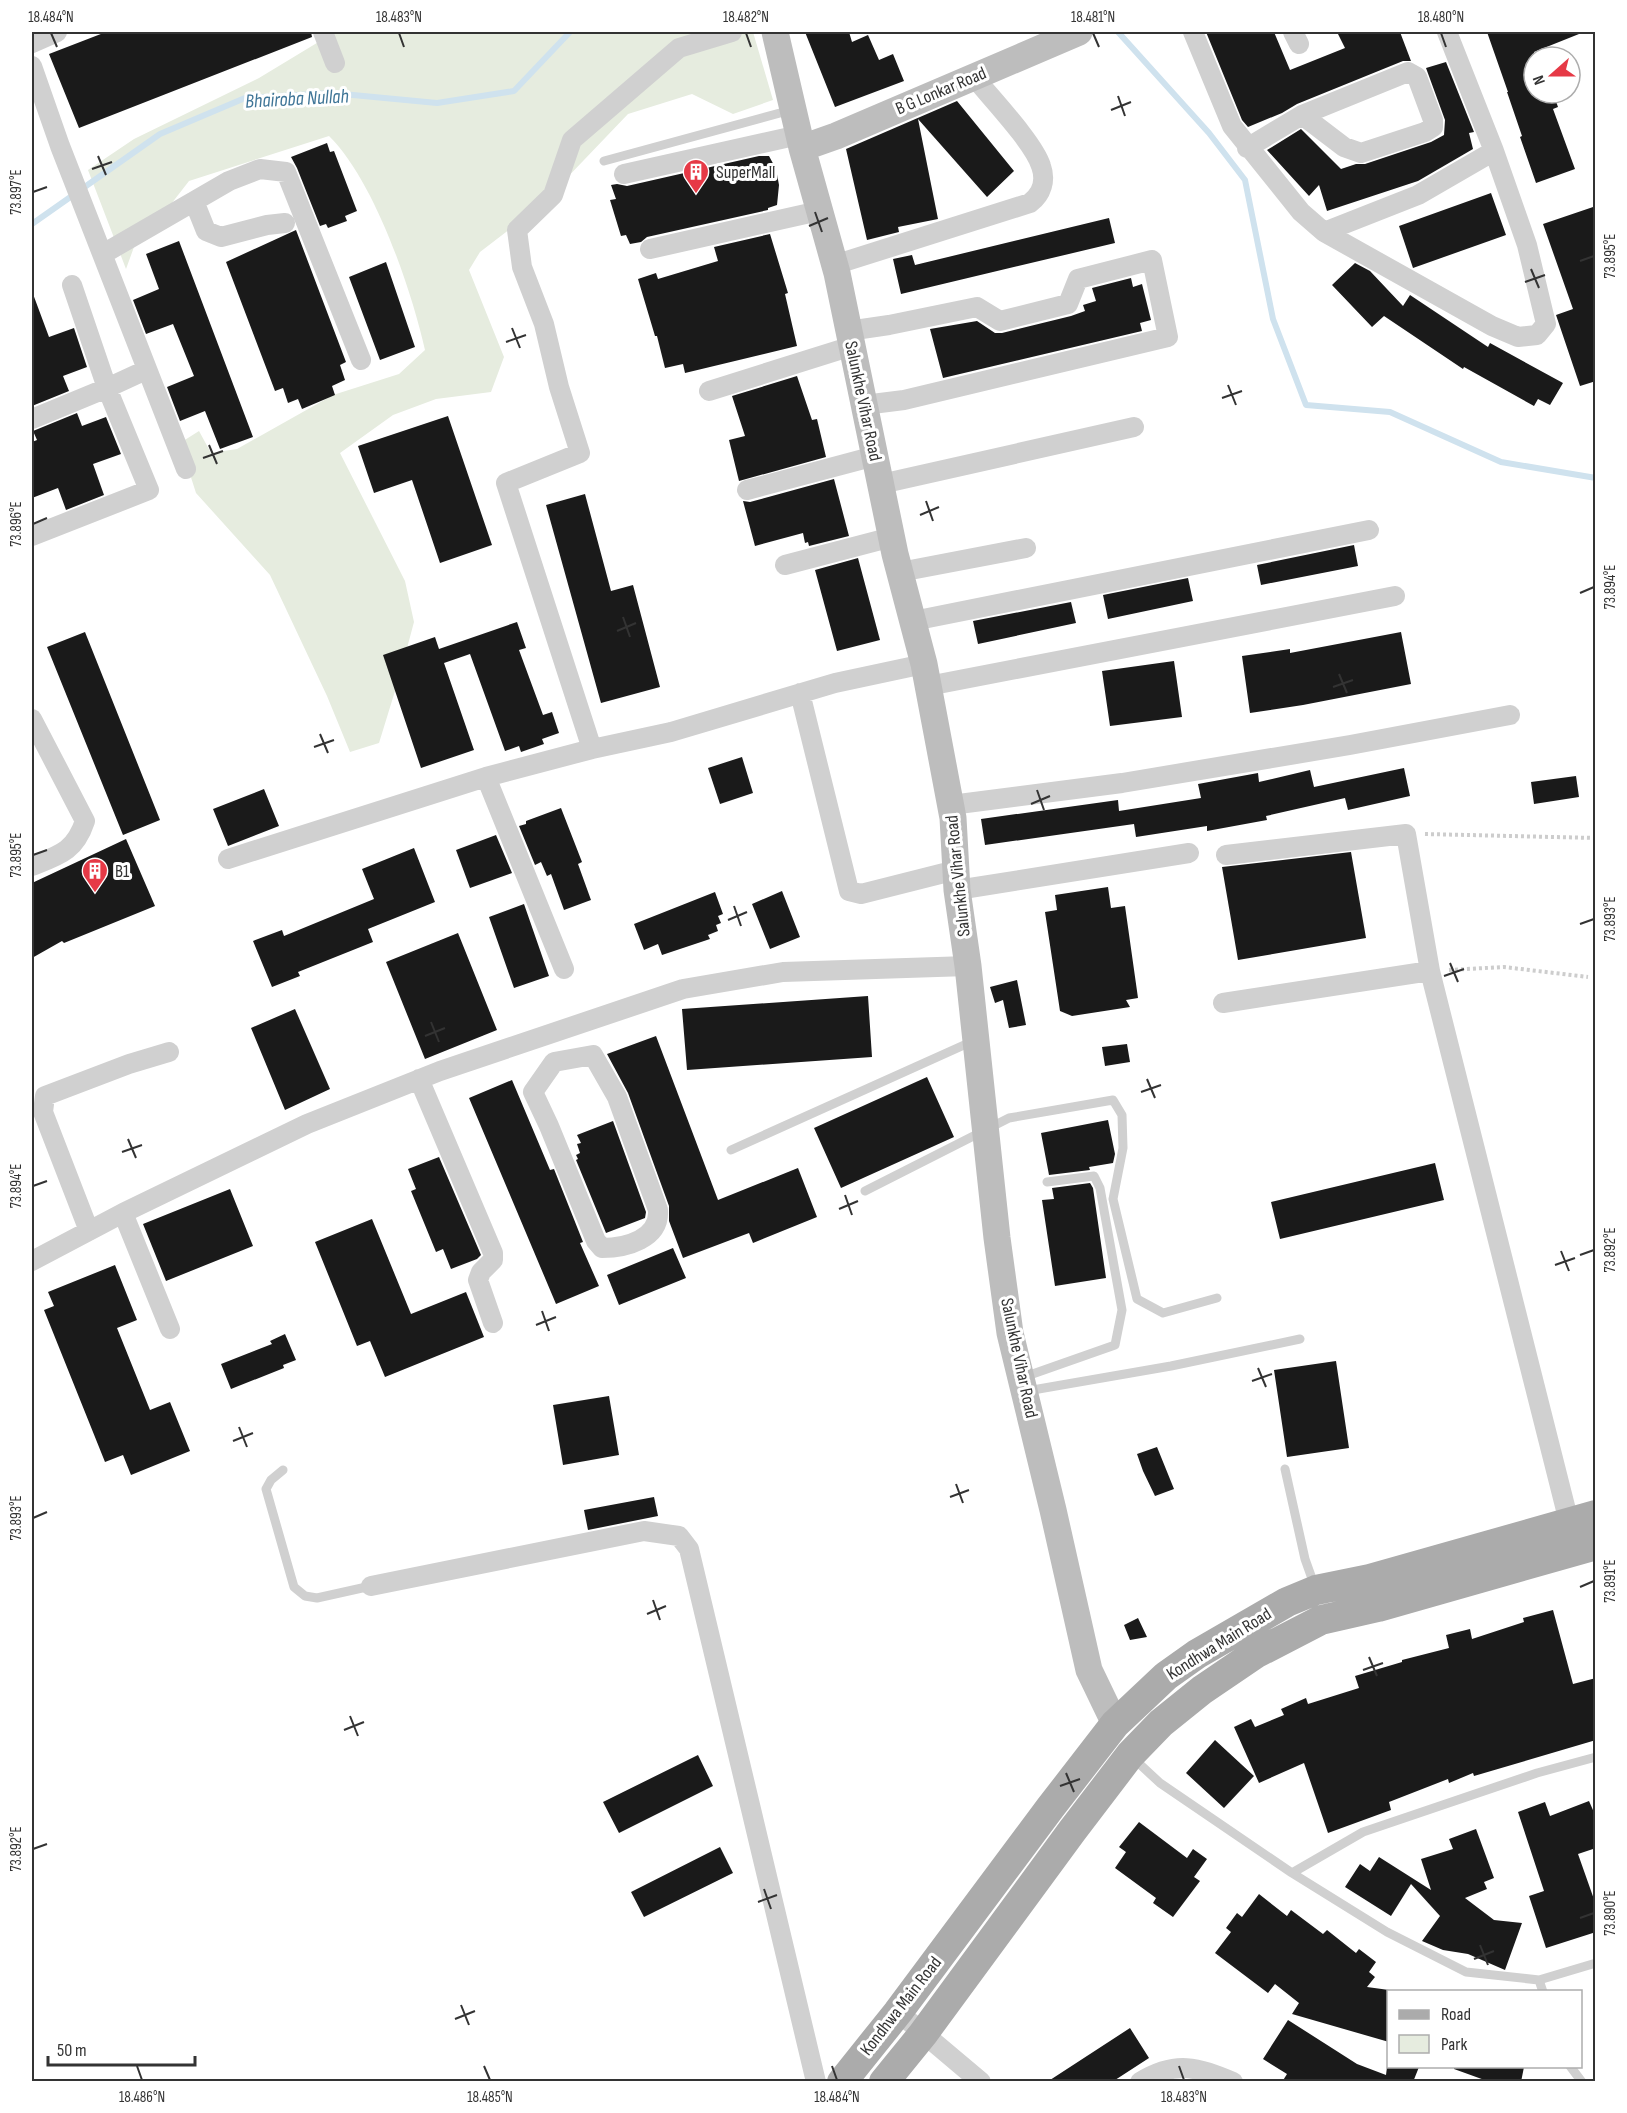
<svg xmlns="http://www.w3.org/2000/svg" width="1627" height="2113" font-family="'Sofia Sans Condensed',sans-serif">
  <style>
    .green { fill: #e6ecdf }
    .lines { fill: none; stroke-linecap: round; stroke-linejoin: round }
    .stream { stroke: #cfe2ee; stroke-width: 6 }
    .building { fill: #1a1a1a }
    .path { stroke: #cdcdcd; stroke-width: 4; stroke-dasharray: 3 3; stroke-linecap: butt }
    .lane { stroke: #d0d0d0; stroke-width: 9 }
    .street { stroke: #d0d0d0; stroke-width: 20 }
    .secondary { stroke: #bdbdbd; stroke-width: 27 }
    .primary { stroke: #ababab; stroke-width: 30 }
    .ticks { fill: none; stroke: #333; stroke-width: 2 }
    .labels { text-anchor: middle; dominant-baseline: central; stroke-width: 6; stroke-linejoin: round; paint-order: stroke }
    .street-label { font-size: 18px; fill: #333; stroke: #fff }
    .poi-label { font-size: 18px; fill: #333; stroke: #fff; text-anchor: start }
    .water-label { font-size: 20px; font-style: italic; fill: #3f7597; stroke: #fff }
    .neatline { fill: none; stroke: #333; stroke-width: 2 }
    .ticks-label { font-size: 15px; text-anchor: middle; fill: #333 }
  </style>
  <rect width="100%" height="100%" fill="#fff"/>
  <path class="green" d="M 335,32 L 753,32 L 773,100 L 733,114 L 692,94 L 628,114 L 539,207 L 480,252 L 469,270 L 504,357 L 491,392 L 436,399 L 393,415 L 340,453 L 405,581 L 414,622 L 399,678 L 379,743 L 350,752 L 327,696 L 270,575 L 196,493 L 180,443 L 199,431 L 211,453 L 237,449 L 333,395 L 399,374 L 425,350 C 411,288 374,180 329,136 L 189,181 L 154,226 L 138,236 L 126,269 L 88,170 L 134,139 L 259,78 Z"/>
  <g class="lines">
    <path class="stream" d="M 1118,32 L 1209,133 L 1245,180 L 1273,319 L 1306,405 L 1390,412 L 1501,462 L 1596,478
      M 32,224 L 160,134 L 245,98 L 332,93 L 437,103 L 514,91 L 570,32"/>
  </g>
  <path class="building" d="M 106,32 L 311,32 L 312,37 L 79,128 L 49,54 Z
    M 805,32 L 849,32 L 852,42 L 868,35 L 879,60 L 893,54 L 904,81 L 835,107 Z
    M 1206,32 L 1274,32 L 1290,70 L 1345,48 L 1337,32 L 1400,32 L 1411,61 L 1403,61 L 1297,104 L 1282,113 L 1248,127 L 1242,120 Z
    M 1487,32 L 1584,32 L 1534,52 L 1534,93 L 1553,93 L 1558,107 L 1553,109 L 1575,169 L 1536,183 L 1520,137 L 1522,136 L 1507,92 L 1508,92 Z
    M 1446,62 L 1474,132 L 1469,133 L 1473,149 L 1418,181 L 1327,211 L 1319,185 L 1309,196 L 1267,150 L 1301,129 L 1341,169 L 1356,164 L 1365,164 L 1431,142 L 1444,135 L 1445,120 L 1426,68 Z
    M 957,101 L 1014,171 L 987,197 L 918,119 L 938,219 L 898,227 L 899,232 L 867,240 L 846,149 Z
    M 327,143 L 330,152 L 334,151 L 357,211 L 345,216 L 347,221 L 328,228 L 326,224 L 320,226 L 297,168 L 291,157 Z
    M 759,156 L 769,156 L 776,169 L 779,185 L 777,205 L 768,208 L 768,210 L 647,237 L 641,242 L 630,244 L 626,235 L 621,236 L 610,200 L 616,199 L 611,185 L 617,184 L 627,186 Z
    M 1491,193 L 1506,235 L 1413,268 L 1399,226 Z
    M 1596,206 L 1596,381 L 1580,386 L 1556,315 L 1573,309 L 1543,224 Z
    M 1109,218 L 1115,243 L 901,294 L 893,259 L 912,255 L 915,265 Z
    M 296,230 L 346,362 L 340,365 L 345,380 L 332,386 L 335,395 L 302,409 L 298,399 L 288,403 L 283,388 L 275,391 L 226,262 Z
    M 770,234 L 788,293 L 785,294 L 797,346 L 685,373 L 683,364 L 665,368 L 657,336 L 655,336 L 638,279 L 656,273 L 658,279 L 718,261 L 714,247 Z
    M 179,241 L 253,437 L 220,449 L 205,411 L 180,421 L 167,387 L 194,376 L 173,324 L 146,334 L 133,300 L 159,289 L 146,254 Z
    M 386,262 L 415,347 L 380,360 L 349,277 Z
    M 1355,263 L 1370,271 L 1403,306 L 1410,295 L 1488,347 L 1490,343 L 1563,383 L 1550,405 L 1538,399 L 1534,406 L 1464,367 L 1463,369 L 1384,316 L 1372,327 L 1332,285 Z
    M 1131,278 L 1133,287 L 1142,284 L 1151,320 L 1140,323 L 1142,331 L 943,378 L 930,329 L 977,321 L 995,333 L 1002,333 L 1071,316 L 1085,311 L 1083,305 L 1096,301 L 1092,288 Z
    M 32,294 L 33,294 L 49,337 L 74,328 L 87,367 L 63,376 L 69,391 L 32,406 Z
    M 797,376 L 812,420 L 817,419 L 826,457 L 739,481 L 729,440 L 745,436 L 732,396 Z
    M 77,413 L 82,426 L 106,417 L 121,454 L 93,464 L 104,495 L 66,510 L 58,488 L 32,498 L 32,442 L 37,440 L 33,431 Z
    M 448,416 L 492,545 L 440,563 L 412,480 L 374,493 L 358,446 Z
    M 834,479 L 849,536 L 809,546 L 808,542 L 805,543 L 803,533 L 755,546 L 743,501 L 750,502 Z
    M 585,494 L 611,591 L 633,585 L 660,687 L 601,703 L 546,505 Z
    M 1354,545 L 1358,566 L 1261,585 L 1257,565 Z
    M 858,558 L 880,640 L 837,651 L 815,570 Z
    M 1188,578 L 1193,601 L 1108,619 L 1103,595 Z
    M 1071,602 L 1076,623 L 978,644 L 973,621 Z
    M 517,622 L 526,648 L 519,650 L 543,715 L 552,712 L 559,733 L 542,739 L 544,744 L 521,752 L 519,746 L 505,751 L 470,654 L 444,663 L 474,750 L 421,768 L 383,655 L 435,637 L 439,649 Z
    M 85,632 L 160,820 L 123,835 L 47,647 Z
    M 1401,632 L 1411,684 L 1303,705 L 1250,713 L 1242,656 L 1290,649 L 1290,653 Z
    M 1174,661 L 1182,717 L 1110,726 L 1102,671 Z
    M 742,757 L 753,793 L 720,804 L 708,768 Z
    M 1404,768 L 1410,796 L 1348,810 L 1345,798 L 1266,816 L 1267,820 L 1207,831 L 1207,826 L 1136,837 L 1134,824 L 985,845 L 981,819 L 1118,800 L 1119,811 L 1201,798 L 1198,784 L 1258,773 L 1259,782 L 1310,770 L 1314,787 Z
    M 1576,776 L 1579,797 L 1534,804 L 1531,782 Z
    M 264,789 L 279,826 L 228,846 L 213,809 Z
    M 561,808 L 582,862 L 578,864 L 591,900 L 564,910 L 551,874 L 547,876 L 541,862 L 535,865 L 519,826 L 526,824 L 526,821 Z
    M 496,835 L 512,873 L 470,888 L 456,850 Z
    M 126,839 L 155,906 L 64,943 L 62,941 L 32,958 L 32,883 Z
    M 414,848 L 435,902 L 368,929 L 373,942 L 298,972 L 300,976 L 272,987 L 253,941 L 282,930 L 284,936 L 374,899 L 362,869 Z
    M 1351,852 L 1366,938 L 1238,960 L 1222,867 Z
    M 1108,887 L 1111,908 L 1125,906 L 1138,998 L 1126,1000 L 1130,1007 L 1072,1016 L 1060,1011 L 1045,912 L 1057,910 L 1055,895 Z
    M 782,891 L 800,937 L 770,949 L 752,904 Z
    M 715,892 L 723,914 L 718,916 L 721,923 L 716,925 L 718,931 L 708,935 L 710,939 L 662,955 L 658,944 L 644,950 L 634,924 Z
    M 524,904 L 549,976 L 514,988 L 489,917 Z
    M 458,933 L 497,1030 L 425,1059 L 386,962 Z
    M 1017,980 L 1026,1025 L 1009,1028 L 1003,1000 L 995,1003 L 990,987 Z
    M 868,996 L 872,1057 L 687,1070 L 682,1009 Z
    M 295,1009 L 330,1089 L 285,1110 L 251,1028 Z
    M 656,1036 L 718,1200 L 798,1168 L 817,1217 L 753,1243 L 749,1233 L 683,1258 L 669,1221 L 669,1206 L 628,1093 L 607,1054 Z
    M 1127,1044 L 1130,1062 L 1105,1066 L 1102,1047 Z
    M 927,1077 L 954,1137 L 841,1188 L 814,1128 Z
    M 512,1080 L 550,1170 L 554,1169 L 583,1242 L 580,1243 L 599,1286 L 556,1304 L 469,1098 Z
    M 1108,1120 L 1115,1154 L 1113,1163 L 1089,1167 L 1090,1170 L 1049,1175 L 1041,1133 Z
    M 613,1121 L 646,1212 L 645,1218 L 606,1233 L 576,1160 L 578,1159 L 576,1155 L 580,1153 L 577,1144 L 581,1143 L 577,1135 Z
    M 439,1157 L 481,1255 L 477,1259 L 451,1269 L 443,1249 L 436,1252 L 411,1191 L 416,1189 L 408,1169 Z
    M 1435,1163 L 1444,1200 L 1280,1239 L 1271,1202 Z
    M 1090,1183 L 1093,1188 L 1106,1278 L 1055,1286 L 1042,1200 L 1054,1199 L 1052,1188 Z
    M 230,1189 L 253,1246 L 166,1281 L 143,1224 Z
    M 372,1219 L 411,1314 L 466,1292 L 484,1337 L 385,1377 L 370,1341 L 357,1346 L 315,1242 Z
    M 673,1248 L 686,1278 L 619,1305 L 607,1275 Z
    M 115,1265 L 137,1320 L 117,1328 L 150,1410 L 170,1402 L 190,1451 L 131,1475 L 123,1455 L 105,1462 L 44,1310 L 54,1306 L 48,1292 Z
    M 285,1334 L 296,1360 L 283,1365 L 284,1368 L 231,1389 L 221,1364 L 272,1344 L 270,1341 Z
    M 1336,1361 L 1349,1448 L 1287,1457 L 1274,1370 Z
    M 609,1396 L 619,1455 L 563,1465 L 553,1405 Z
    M 1157,1447 L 1174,1489 L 1155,1496 L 1143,1471 L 1137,1454 Z
    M 654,1497 L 658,1516 L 588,1530 L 584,1510 Z
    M 1553,1610 L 1573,1684 L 1596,1678 L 1596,1740 L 1474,1776 L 1473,1773 L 1449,1783 L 1448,1779 L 1389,1802 L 1391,1810 L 1328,1833 L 1304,1763 L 1259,1783 L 1234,1727 L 1251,1719 L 1255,1727 L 1284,1715 L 1281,1709 L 1306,1698 L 1308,1704 L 1359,1688 L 1355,1676 L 1402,1662 L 1402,1660 L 1449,1648 L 1446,1635 L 1470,1629 L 1472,1639 L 1524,1622 L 1523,1618 Z
    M 1138,1618 L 1147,1637 L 1130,1640 L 1124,1625 Z
    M 1215,1740 L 1254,1776 L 1224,1808 L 1186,1773 Z
    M 698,1755 L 713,1786 L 619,1833 L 603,1802 Z
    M 1589,1801 L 1596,1817 L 1596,1848 L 1578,1854 L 1596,1905 L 1596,1932 L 1546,1948 L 1529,1896 L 1544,1891 L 1518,1812 L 1545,1802 L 1550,1816 Z
    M 1139,1822 L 1187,1858 L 1193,1849 L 1207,1859 L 1194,1877 L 1200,1881 L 1173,1917 L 1153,1903 L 1156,1898 L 1115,1868 L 1126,1852 L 1119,1847 Z
    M 1476,1829 L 1494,1878 L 1484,1882 L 1487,1889 L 1465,1898 L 1494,1920 L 1522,1923 L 1505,1970 L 1468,1954 L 1443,1950 L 1422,1941 L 1440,1916 L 1411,1884 L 1391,1916 L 1345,1887 L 1360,1864 L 1370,1871 L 1379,1857 L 1431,1890 L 1421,1859 L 1453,1849 L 1449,1839 Z
    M 720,1847 L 733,1873 L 644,1917 L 631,1892 Z
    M 1259,1894 L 1287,1916 L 1291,1910 L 1323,1934 L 1327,1930 L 1356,1953 L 1359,1949 L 1376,1962 L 1369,1972 L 1375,1977 L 1367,1987 L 1389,1990 L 1389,2042 L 1292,2014 L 1299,2003 L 1275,1984 L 1268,1993 L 1215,1953 L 1231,1932 L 1226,1928 L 1237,1913 L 1242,1917 Z
    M 1288,2020 L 1357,2064 L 1386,2075 L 1387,2067 L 1419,2067 L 1413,2082 L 1282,2082 L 1287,2074 L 1263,2059 Z
    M 1130,2028 L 1149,2058 L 1112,2082 L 1047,2082 Z
    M 1454,2067 L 1524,2067 L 1521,2082 L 1490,2082 L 1454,2069 Z"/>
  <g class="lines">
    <path class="path" d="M 1425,834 L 1596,838
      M 1449,970 L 1504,967 L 1588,977"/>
    <path class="lane" d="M 604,161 L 791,110
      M 731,1150 L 973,1041
      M 865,1191 L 1009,1118 L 1113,1100 L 1122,1115 L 1123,1148 L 1113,1199 L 1137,1299 L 1163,1313 L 1217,1298
      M 1024,1377 L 1115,1345 L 1122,1310 L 1100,1188 L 1094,1176 L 1047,1182
      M 1027,1391 L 1171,1366 L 1300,1339
      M 1285,1469 L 1305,1559 L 1315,1587
      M 283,1470 L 271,1480 L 266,1489 L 294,1587 L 305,1596 L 317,1598 L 371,1586
      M 1132,1757 L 1160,1783 L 1292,1873 L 1387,1932 L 1466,1972 L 1539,1980 L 1543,1992
      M 1292,1873 L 1363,1832 L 1537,1773 L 1596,1757
      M 1539,1980 L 1596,1963
      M 1570,2066 L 1582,2082"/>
    <path class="street" d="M 323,32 L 335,63
      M 732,32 L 679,48 L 572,140 L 553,195 L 517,230 L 522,267 L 544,324 L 559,387 L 580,453 L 506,483 L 592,749 L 671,732 L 835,683 L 924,664
      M 1193,32 L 1232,126 L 1301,212 L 1324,232 L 1418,195 L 1494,151
      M 1293,32 L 1299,44
      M 32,43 L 57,32
      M 32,66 L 60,146 L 186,469
      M 1247,148 L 1302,115 L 1408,72 L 1417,77 L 1433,120 L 1433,127 L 1425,132 L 1361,153 L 1344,147 L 1302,115
      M 624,174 L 799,135
      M 194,201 L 206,231 L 221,237 L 267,225 L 285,223
      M 1324,232 L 1492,326 L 1518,337 L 1537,335 L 1546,324 L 1527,245 L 1494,151 L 1447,32
      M 650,249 L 819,211
      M 103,254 L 229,181 L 260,169 L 286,172 L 361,360
      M 834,265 L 1030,203 C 1042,194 1046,180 1041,166 C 1034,143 991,98 974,77
      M 848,331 L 889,325 L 977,307 L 1000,321 L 1068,304 L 1078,279 L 1152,260 L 1168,337 L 904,400 L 864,405
      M 709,391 L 852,346
      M 32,419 L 107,388 L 72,285
      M 881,484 L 1134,427
      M 747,490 L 875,456
      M 32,536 L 149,490 L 107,388 L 146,370
      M 785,565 L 892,537
      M 900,572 L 1026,548
      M 913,621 L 1369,530
      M 928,686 L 1395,596
      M 800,693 L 849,891 L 861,894 L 956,870
      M 32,719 L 85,821 C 75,851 60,855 32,866
      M 951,805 L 1122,783 L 1350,745 L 1510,715
      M 1226,855 L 1406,834 L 1430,971 L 1569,1522
      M 228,859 L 486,777
      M 957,890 L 1189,853
      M 564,969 L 486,777 L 592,749
      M 1223,1003 L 1430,971
      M 593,1055 L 617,1097 L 658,1210 C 660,1239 626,1248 602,1248 L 596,1241 L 549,1126 L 533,1092 L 554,1062 Z
      M 419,1079 L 493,1253 L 493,1260 L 481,1272 L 478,1280 L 493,1323
      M 123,1213 L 170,1329
      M 89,1231 L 43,1112 L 45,1096 L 129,1064 L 169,1052
      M 32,1261 L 123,1213 L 307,1124 L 440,1071 L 683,989 L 783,972 L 968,966
      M 371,1586 L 644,1531 L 679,1536 L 689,1549 L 816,2082
      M 898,2012 L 981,2082
      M 1140,2082 C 1176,2060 1197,2067 1233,2082"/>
    <path class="secondary" d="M 775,32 L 802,148 L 837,273 L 895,554 L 924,664 L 953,818 L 957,890 L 968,966 L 997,1238 L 1010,1333 L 1053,1510 L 1089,1670 L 1115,1724
      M 802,148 L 836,136 L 1079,32"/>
    <path class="primary" d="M 842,2082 L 898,2012 L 1050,1808 L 1115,1724 L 1166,1676 L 1197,1654 L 1287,1602 L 1316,1590 L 1370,1579 L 1596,1515
      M 884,2082 L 923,2034 L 1072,1831 L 1130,1755 L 1161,1723 L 1202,1690 L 1255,1654 L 1321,1620 L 1378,1607 L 1596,1545"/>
  </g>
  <path class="ticks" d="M 51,33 L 57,47M 399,33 L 404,47M 746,33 L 751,47M 1093,33 L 1099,47M 1441,33 L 1446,47M 1118,96 L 1125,116M 1111,110 L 1131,102M 98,156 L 106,175M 92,169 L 112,162M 33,192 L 47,187M 815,212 L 822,232M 809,226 L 828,218M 1580,261 L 1594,256M 1531,269 L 1539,288M 1525,282 L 1545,275M 512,328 L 520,348M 506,342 L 526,335M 1228,385 L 1236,405M 1222,398 L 1242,391M 209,445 L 217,464M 203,458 L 223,451M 926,501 L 933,521M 920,515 L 939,507M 33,524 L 47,518M 1580,593 L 1594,587M 623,617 L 630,637M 617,631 L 636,623M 1339,674 L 1347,693M 1333,687 L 1353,680M 320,734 L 328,753M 314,747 L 334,740M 1037,790 L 1044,810M 1031,804 L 1050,796M 33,855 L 47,850M 734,906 L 741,926M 728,920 L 747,912M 1580,924 L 1594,919M 1450,963 L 1458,982M 1444,976 L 1464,969M 431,1022 L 439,1042M 425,1036 L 445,1028M 1147,1079 L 1155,1098M 1141,1092 L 1161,1085M 128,1139 L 136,1158M 122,1152 L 142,1145M 33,1186 L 47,1181M 845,1195 L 852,1215M 839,1209 L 858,1201M 1561,1251 L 1569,1271M 1580,1255 L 1594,1250M 1555,1265 L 1575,1258M 542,1311 L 549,1331M 536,1325 L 556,1317M 1258,1368 L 1266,1387M 1252,1381 L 1272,1374M 239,1427 L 247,1447M 233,1441 L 253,1433M 956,1484 L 963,1503M 950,1497 L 969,1490M 33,1518 L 47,1512M 1580,1587 L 1594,1581M 653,1600 L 660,1620M 647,1614 L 666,1606M 1369,1657 L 1377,1676M 1363,1670 L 1383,1663M 350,1716 L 358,1736M 344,1730 L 364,1722M 1066,1773 L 1074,1792M 1060,1786 L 1080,1779M 33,1849 L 47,1844M 764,1889 L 771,1909M 758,1902 L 777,1895M 1580,1918 L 1594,1913M 1480,1945 L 1488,1965M 1474,1959 L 1494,1951M 461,2005 L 469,2025M 455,2019 L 475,2011M 137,2066 L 142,2080M 484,2066 L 490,2080M 832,2066 L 837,2080M 1179,2066 L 1184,2080"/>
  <defs>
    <symbol id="building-pin" viewBox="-11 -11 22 30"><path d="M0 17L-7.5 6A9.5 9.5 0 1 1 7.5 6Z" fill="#e63946" stroke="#fff"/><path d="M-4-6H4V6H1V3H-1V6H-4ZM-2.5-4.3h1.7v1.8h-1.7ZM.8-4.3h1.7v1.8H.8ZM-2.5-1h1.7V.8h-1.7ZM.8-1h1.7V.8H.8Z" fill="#fff"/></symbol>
  </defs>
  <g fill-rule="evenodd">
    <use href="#building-pin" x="681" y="157" width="30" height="40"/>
    <use href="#building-pin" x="80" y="856" width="30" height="40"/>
  </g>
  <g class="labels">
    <g class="street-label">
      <text transform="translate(941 91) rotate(-23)">B G Lonkar Road</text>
      <text transform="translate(863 401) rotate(78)">Salunkhe Vihar Road</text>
      <text transform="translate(958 876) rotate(-96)">Salunkhe Vihar Road</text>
      <text transform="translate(1019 1358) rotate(78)">Salunkhe Vihar Road</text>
      <text transform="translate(1219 1644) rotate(-32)">Kondhwa Main Road</text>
      <text transform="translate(901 2006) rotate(-52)">Kondhwa Main Road</text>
    </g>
    <g class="poi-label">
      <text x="716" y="172">SuperMall</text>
      <text x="115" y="871">B1</text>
    </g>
    <g class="water-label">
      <text transform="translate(297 99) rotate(-3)">Bhairoba Nullah</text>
    </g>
  </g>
  <rect width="1627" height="2113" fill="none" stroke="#ffffff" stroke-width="66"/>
  <rect x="1387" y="1990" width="195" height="78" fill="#ffffff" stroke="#adadad" stroke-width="1.5"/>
  <rect x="1399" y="2010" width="30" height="9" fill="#ababab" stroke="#adadad" stroke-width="1.5"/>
  <text x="1441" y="2020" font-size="18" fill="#333333">Road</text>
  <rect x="1399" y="2035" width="30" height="18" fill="#e6ecdf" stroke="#adadad" stroke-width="1.5"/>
  <text x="1441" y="2050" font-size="18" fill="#333333">Park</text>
  <g transform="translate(1552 75) rotate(249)"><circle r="28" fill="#ffffff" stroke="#adadad" stroke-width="1.5"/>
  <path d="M0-4.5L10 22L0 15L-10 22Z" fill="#e63946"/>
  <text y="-9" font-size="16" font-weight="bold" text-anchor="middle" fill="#333333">N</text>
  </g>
  <path d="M48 2056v9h147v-9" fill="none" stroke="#333333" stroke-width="3"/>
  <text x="57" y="2056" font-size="18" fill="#333333" stroke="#ffffff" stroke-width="4.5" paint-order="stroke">50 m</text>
  <rect x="33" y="33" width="1561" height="2047" class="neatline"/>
  <g class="ticks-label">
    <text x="51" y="22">18.484°N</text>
    <text x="399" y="22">18.483°N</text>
    <text x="746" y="22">18.482°N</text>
    <text x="1093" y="22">18.481°N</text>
    <text x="1441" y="22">18.480°N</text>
    <text transform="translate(16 192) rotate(-90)" y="5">73.897°E</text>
    <text transform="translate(1610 256) rotate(-90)" y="5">73.895°E</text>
    <text transform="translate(16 524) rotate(-90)" y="5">73.896°E</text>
    <text transform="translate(1610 587) rotate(-90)" y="5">73.894°E</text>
    <text transform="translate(16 855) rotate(-90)" y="5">73.895°E</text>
    <text transform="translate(1610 919) rotate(-90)" y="5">73.893°E</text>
    <text transform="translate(16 1186) rotate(-90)" y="5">73.894°E</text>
    <text transform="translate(1610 1250) rotate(-90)" y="5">73.892°E</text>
    <text transform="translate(16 1518) rotate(-90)" y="5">73.893°E</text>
    <text transform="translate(1610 1581) rotate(-90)" y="5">73.891°E</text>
    <text transform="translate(16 1849) rotate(-90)" y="5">73.892°E</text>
    <text transform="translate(1610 1913) rotate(-90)" y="5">73.890°E</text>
    <text x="142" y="2102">18.486°N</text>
    <text x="490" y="2102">18.485°N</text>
    <text x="837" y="2102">18.484°N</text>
    <text x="1184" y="2102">18.483°N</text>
  </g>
</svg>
